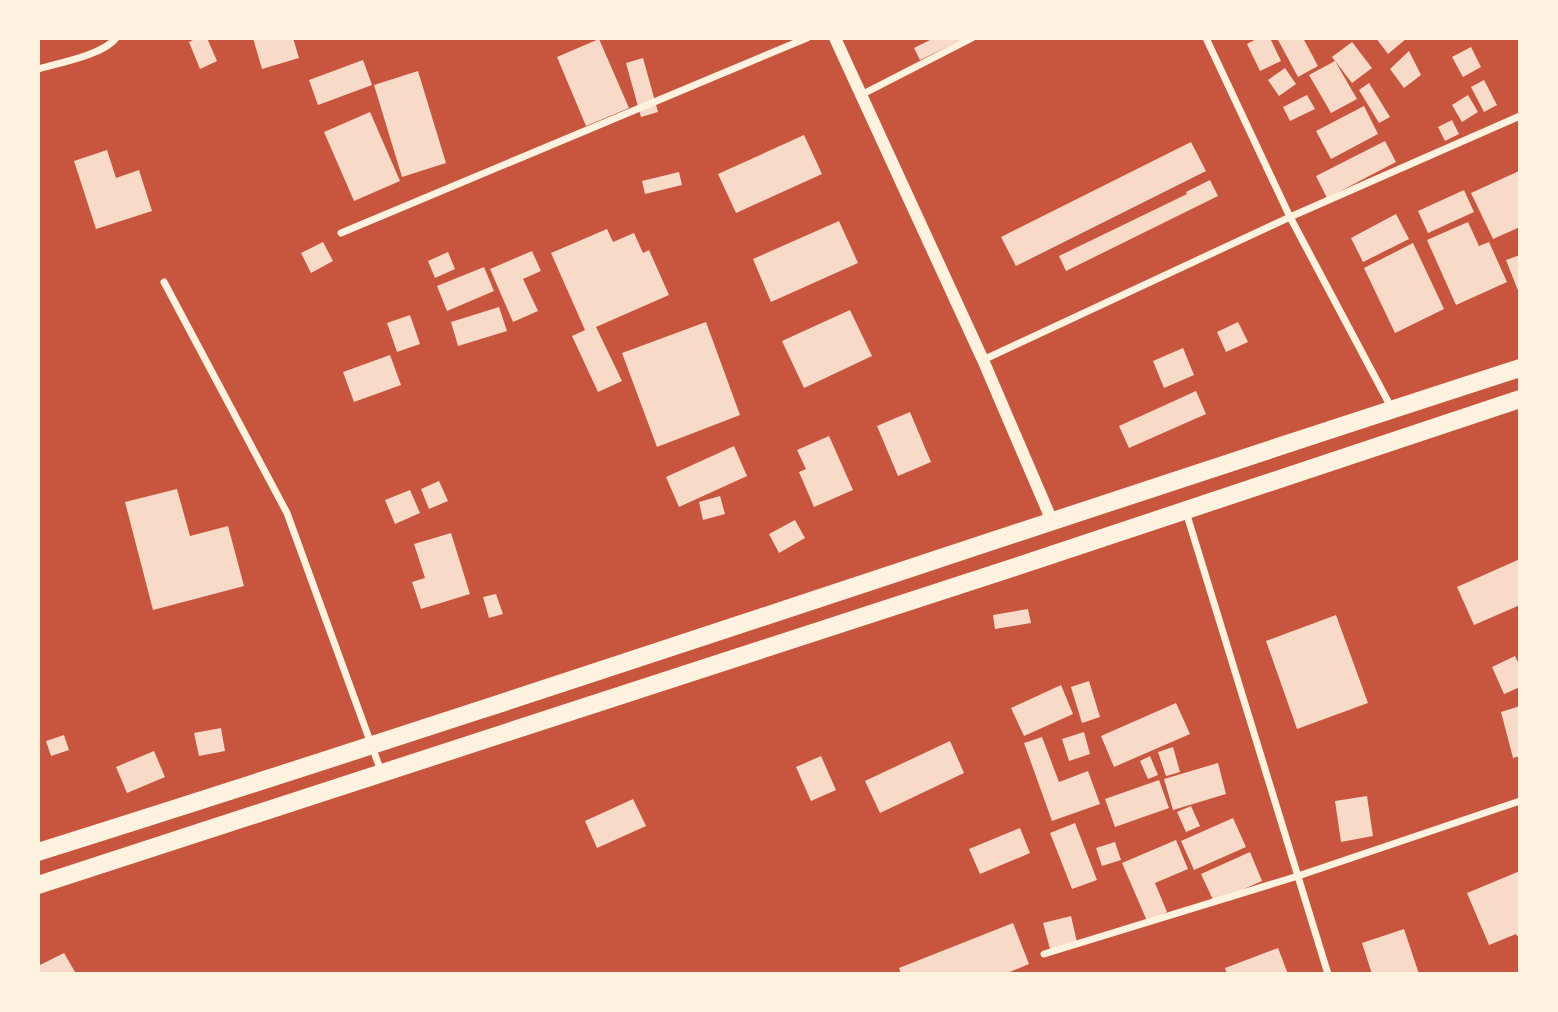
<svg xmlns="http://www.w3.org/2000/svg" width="1558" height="1012" font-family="'Work Sans',sans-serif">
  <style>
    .building { fill: #f7dbc8 }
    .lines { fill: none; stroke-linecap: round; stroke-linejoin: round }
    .minor { stroke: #fff3e0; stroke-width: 7 }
    .tertiary { stroke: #fff3e0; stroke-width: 12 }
    .primary { stroke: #fff3e0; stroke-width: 18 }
  </style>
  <rect width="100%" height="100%" fill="#c8553d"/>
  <path class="building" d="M 197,38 L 207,38 L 217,61 L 200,69 L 189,42 Z
    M 253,38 L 293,38 L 299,58 L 262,69 Z
    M 934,38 L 966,38 L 920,60 L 914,48 Z
    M 1258,38 L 1270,38 L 1281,61 L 1260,71 L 1247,44 Z
    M 1277,38 L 1303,38 L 1318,66 L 1298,77 Z
    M 1376,38 L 1407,38 L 1388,54 Z
    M 599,39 L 629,108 L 586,126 L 557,57 Z
    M 1352,42 L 1372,68 L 1352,83 L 1332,57 Z
    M 1471,47 L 1481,67 L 1463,77 L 1452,57 Z
    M 1409,51 L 1421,75 L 1404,88 L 1390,69 Z
    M 643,58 L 658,112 L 641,117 L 626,63 Z
    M 363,60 L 372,85 L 318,105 L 309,80 Z
    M 1335,61 L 1357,99 L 1331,113 L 1309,75 Z
    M 1285,68 L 1296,84 L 1279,96 L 1268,80 Z
    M 418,71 L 446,163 L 402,177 L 374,85 Z
    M 1484,80 L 1497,105 L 1484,112 L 1471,87 Z
    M 1369,83 L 1390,117 L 1379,123 L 1359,90 Z
    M 1307,95 L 1315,109 L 1290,121 L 1283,107 Z
    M 1468,95 L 1478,112 L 1462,122 L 1452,105 Z
    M 1364,106 L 1378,134 L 1331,159 L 1316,131 Z
    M 370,112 L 400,181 L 354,201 L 324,132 Z
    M 1452,120 L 1459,134 L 1445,141 L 1438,127 Z
    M 804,135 L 822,174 L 736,213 L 718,174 Z
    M 1385,141 L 1396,162 L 1327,198 L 1316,176 Z
    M 1191,142 L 1206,171 L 1016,266 L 1001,237 Z
    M 107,150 L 116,178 L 139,170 L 152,211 L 96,229 L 74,161 Z
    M 1519,171 L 1520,227 L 1493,239 L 1471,193 Z
    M 679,172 L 682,185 L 645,194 L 642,181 Z
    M 1210,180 L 1218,196 L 1066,271 L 1059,256 L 1187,194 L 1186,192 Z
    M 1464,190 L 1474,212 L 1428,233 L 1418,211 Z
    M 1396,214 L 1409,239 L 1363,262 L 1351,238 Z
    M 839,221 L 858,263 L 771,302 L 753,259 Z
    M 1468,222 L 1479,246 L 1489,242 L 1507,282 L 1456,305 L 1427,240 Z
    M 607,229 L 613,242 L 634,233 L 643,253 L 649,250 L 669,295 L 596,327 L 622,381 L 598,392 L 572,336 L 585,330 L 551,253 Z
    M 323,242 L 333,261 L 311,273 L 301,253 Z
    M 1413,243 L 1444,309 L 1395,333 L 1364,268 Z
    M 532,251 L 541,271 L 523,279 L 538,311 L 513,322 L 490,269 Z
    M 448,252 L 455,269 L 435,278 L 428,261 Z
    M 1520,255 L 1520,293 L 1519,293 L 1506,260 Z
    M 484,267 L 494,291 L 447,311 L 437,286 Z
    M 499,307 L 507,331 L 458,346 L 451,322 Z
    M 850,310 L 872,356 L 804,388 L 782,341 Z
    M 410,315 L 420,344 L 397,352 L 387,323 Z
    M 706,322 L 740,415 L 657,447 L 622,353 Z
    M 1238,322 L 1248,342 L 1226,352 L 1217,332 Z
    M 1183,348 L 1194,375 L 1164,388 L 1153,361 Z
    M 390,355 L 401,385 L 354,402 L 343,372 Z
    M 1196,391 L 1206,414 L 1129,448 L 1119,426 Z
    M 910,412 L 931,462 L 898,476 L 877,426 Z
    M 829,436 L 853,490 L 814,507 L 799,472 L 806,469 L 797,450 Z
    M 734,446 L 747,476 L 679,507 L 666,477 Z
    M 439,481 L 448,501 L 429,509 L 421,489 Z
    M 177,489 L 190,536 L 228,526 L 244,586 L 153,610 L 125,502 Z
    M 410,490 L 420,513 L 395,524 L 385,500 Z
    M 720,496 L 725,514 L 703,520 L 699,502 Z
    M 795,520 L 805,538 L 779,553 L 769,534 Z
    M 451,533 L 470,594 L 421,609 L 412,582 L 425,578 L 414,544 Z
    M 1520,559 L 1520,605 L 1474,625 L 1457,587 Z
    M 496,594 L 503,614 L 489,618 L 483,597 Z
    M 1028,609 L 1031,623 L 995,629 L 993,615 Z
    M 1336,615 L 1368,703 L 1297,729 L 1266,641 Z
    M 1515,656 L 1520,666 L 1520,687 L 1504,694 L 1492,667 Z
    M 1089,681 L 1100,717 L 1082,723 L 1071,687 Z
    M 1061,685 L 1073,714 L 1024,736 L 1011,708 Z
    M 1176,703 L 1190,734 L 1114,767 L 1101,736 Z
    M 1520,706 L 1520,756 L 1513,758 L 1501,712 Z
    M 221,728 L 225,751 L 199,756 L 194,733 Z
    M 1084,732 L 1090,754 L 1069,761 L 1062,739 Z
    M 64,735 L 69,750 L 51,756 L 46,741 Z
    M 1042,737 L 1059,782 L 1088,771 L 1100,804 L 1052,821 L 1024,743 Z
    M 950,741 L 964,773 L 880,813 L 865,781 Z
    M 1173,747 L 1180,772 L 1166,776 L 1158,752 Z
    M 154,751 L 165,777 L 127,793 L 116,767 Z
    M 821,756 L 836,790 L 811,801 L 796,767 Z
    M 1150,756 L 1158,775 L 1148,779 L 1140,761 Z
    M 1218,763 L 1226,794 L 1173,810 L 1164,779 Z
    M 1159,780 L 1169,808 L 1115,827 L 1105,799 Z
    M 1367,796 L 1373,836 L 1341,842 L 1335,801 Z
    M 633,799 L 646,826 L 597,848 L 585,821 Z
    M 1191,806 L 1200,826 L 1186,832 L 1177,812 Z
    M 1233,818 L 1246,847 L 1194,870 L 1181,841 Z
    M 1075,823 L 1097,880 L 1072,889 L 1050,833 Z
    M 1020,828 L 1030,853 L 980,874 L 969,849 Z
    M 1176,840 L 1188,869 L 1155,883 L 1167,912 L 1147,921 L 1122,863 Z
    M 1115,842 L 1121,860 L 1102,866 L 1096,848 Z
    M 1250,852 L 1262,881 L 1214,902 L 1201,874 Z
    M 1520,871 L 1520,935 L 1517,936 L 1516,934 L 1489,945 L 1467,893 Z
    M 1071,916 L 1077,942 L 1050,949 L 1043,923 Z
    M 1013,923 L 1029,964 L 1005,974 L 901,974 L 899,968 Z
    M 1404,929 L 1419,974 L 1372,974 L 1362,943 Z
    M 1278,948 L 1288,974 L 1227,974 L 1225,968 Z
    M 64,953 L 75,972 L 41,974 L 38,966 Z"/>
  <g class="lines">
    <path class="minor" d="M 1206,38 L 1290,217 L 1392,409
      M 38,69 C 59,63 103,55 116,38
      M 861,95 L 972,38
      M 341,233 L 807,38
      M 164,282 L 287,513 L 382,774
      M 983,360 L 1290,217 L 1520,116
      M 1186,512 L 1328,974
      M 1044,954 L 1298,876 L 1520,801"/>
    <path class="tertiary" d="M 835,38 L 983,360 L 1052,521"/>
    <path class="primary" d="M 38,852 C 534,696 1025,528 1520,368
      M 38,885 C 533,727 1027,564 1520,399"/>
  </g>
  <rect width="1558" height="1012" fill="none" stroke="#fff3e0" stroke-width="80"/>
</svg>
